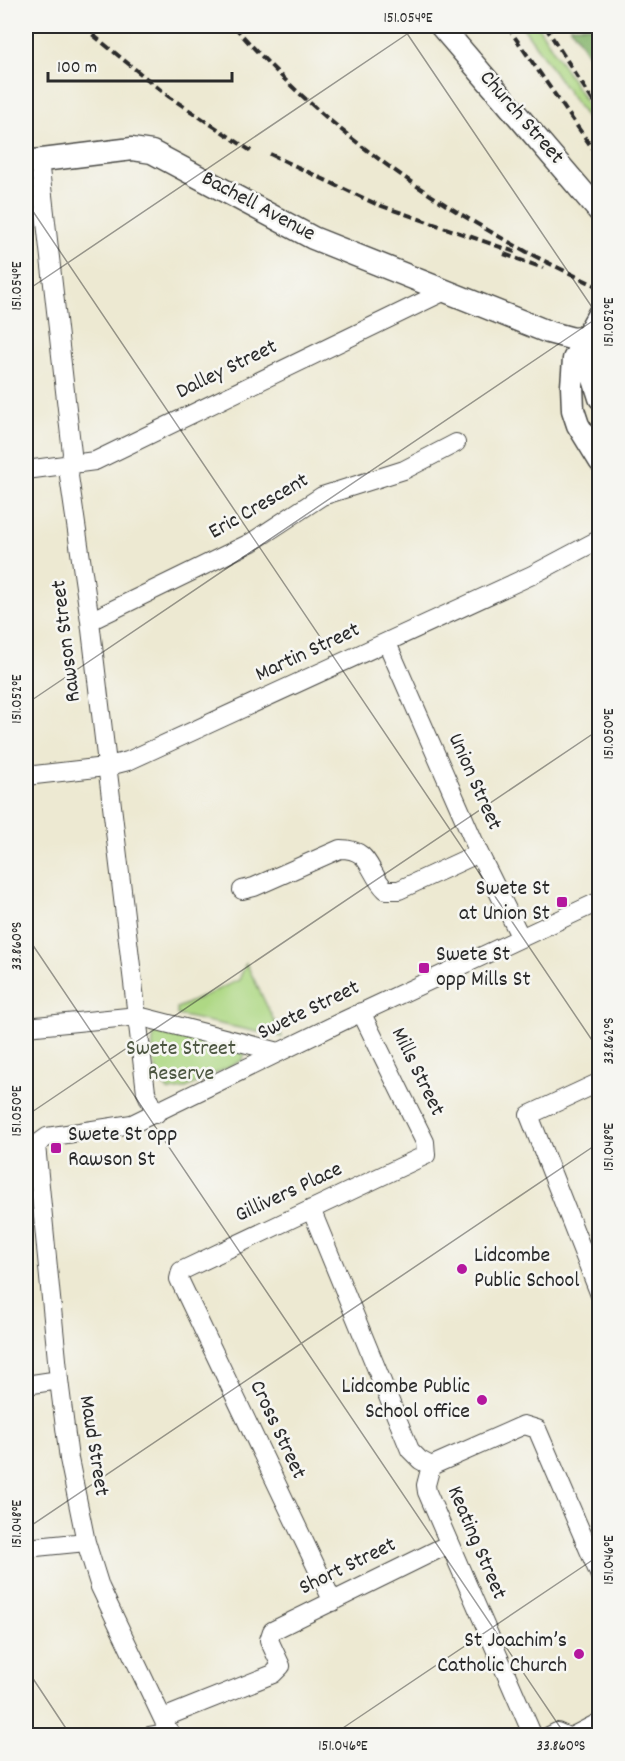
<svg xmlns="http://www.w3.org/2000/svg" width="625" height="1761" font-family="Dekko,sans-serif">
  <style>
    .green { fill: #aed884; stroke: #6c8258; stroke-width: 1.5 }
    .forest { fill: #8ab872; stroke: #5a724e; stroke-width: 1.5 }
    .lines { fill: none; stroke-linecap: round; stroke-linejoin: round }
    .minor-casing { stroke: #484844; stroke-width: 20 }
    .major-casing { stroke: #484844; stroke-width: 25 }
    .minor { stroke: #fff; stroke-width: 18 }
    .major { stroke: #fff; stroke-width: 22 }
    .rail { stroke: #2b2b2b; stroke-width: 4; stroke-dasharray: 9 4.5; stroke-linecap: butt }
    .ticks { fill: none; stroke: #2b2b2b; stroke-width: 1.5; stroke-opacity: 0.45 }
    .poi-dot { fill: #b5179e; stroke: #f6f6f2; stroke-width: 2 }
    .labels { text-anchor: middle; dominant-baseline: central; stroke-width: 5; stroke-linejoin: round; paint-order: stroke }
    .street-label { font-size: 22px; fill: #2b2b2b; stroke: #f6f6f2 }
    .poi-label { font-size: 22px; fill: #2b2b2b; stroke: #f6f6f2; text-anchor: end }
    .park-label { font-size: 22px; fill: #4c5641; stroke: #f6f6f2 }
    .neatline { fill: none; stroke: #2b2b2b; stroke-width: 2 }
    .ticks-label { font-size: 15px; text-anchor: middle; fill: #2b2b2b }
  </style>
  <rect width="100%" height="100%" fill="#f6f6f2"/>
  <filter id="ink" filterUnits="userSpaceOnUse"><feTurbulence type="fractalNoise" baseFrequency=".0167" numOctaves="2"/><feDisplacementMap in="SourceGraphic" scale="12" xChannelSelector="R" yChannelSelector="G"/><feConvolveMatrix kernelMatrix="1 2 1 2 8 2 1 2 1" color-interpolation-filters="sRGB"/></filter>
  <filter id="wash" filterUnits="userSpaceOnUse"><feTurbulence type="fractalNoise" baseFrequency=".008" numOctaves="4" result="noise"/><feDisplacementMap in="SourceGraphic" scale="24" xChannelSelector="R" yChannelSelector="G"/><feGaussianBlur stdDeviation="1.35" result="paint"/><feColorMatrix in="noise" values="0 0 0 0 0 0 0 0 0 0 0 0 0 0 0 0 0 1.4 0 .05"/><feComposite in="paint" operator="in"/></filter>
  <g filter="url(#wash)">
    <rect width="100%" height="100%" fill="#ede9d2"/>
    <path class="green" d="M 522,26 L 538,26 L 599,123 L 599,136 Z
      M 246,963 L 282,1037 L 177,1015 L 177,1008 L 239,980 Z
      M 160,1031 L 245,1052 L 243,1060 L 184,1089 L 169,1091 C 156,1083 149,1046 155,1033 Z"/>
    <path class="forest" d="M 570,26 L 599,26 L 599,71 Z"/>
  </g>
  <g filter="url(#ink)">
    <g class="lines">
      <defs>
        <path id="minor" d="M 39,160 L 72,453 L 69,476 L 90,621 L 146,1092 L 156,1114
          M 26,470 L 95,461 L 443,292
          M 90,621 L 252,542 L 322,496 L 404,470 L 456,443
          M 387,643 L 479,853 L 521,938
          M 26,776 L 105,767 L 128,761 L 532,575 L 600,539
          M 242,890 L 254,887 L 340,849 C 372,849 367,872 386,890 L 399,890 L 479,853
          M 26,1027 L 138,1016 L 279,1052
          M 600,1082 L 529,1115 L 600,1295
          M 311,1209 L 410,1450 L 420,1460 L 431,1466
          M 26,1385 L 59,1380
          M 431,1466 L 426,1485 L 427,1492 L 533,1736
          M 431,1466 L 524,1425 L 537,1429 L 600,1576
          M 26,1548 L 86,1542
          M 333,1602 L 179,1279 L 181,1271 L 426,1155 L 425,1142 L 361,1012
          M 163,1718 L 273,1674 L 281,1666 L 269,1640 L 272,1631 L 449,1544
          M 149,1736 L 170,1732
          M 171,1736 L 100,1587 L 86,1542 L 69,1459 L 59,1380 L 36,1145 L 47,1137 L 132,1124 L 343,1021 L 600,901
          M 549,1736 L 557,1732 L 566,1736
          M 573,1736 L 600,1722"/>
        <path id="major" d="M 441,26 L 600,212
          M 26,162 L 132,149 L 152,152 L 313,238 L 548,332 L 574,339 L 588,337
          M 600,312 L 574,359 L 572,386 L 573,410 L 578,425 L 600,461
          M 588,337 L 593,376 L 600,398"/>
      </defs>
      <use href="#minor" class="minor-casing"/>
      <use href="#major" class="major-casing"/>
      <use href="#minor" class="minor"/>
      <use href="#major" class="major"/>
      <path class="rail" d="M 82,26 L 168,96 L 251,151
        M 234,26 C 314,118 411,189 518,247 C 544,262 573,274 600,288
        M 507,26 L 600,159
        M 545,26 L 600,112
        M 270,154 L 376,204 L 515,252
        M 504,254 L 543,268"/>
    </g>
  </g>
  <path class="ticks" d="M 402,26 L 600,319M 26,201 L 600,1052M 26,291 L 419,26M 26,704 L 600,316M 26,935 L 566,1736M 26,1116 L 600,729M 26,1529 L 600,1142M 26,1668 L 71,1736M 331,1736 L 600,1555"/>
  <g class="poi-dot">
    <rect x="556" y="896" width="12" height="12" rx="3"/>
    <rect x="418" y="962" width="12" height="12" rx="3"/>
    <rect x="50" y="1142" width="12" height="12" rx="3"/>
    <circle cx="462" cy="1269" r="6"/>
    <circle cx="482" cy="1400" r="6"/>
    <circle cx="579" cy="1654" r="6"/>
  </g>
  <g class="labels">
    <g class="street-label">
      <text transform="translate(521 118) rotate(49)">Church Street</text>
      <text transform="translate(258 207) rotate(28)">Bachell Avenue</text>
      <text transform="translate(227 370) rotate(-26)">Dalley Street</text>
      <text transform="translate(259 507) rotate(-30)">Eric Crescent</text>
      <text transform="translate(67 641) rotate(-97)">Rawson Street</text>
      <text transform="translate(308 653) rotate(-25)">Martin Street</text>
      <text transform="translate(474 782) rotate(66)">Union Street</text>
      <text transform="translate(309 1011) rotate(-26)">Swete Street</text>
      <text transform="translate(417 1072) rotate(64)">Mills Street</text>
      <text transform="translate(289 1193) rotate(-25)">Gillivers Place</text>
      <text transform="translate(277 1430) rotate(65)">Cross Street</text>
      <text transform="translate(93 1446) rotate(81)">Maud Street</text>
      <text transform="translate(476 1543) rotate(67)">Keating Street</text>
      <text transform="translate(348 1567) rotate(-26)">Short Street</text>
    </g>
    <g class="poi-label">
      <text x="550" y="889">Swete St<tspan x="550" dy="25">at Union St</tspan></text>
      <text x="436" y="955" text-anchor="start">Swete St<tspan x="436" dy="25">opp Mills St</tspan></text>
      <text x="68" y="1135" text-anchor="start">Swete St opp<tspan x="68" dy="25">Rawson St</tspan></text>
      <text x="474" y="1256" text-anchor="start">Lidcombe<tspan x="474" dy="25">Public School</tspan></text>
      <text x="470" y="1387">Lidcombe Public<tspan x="470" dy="25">School office</tspan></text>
      <text x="567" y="1641">St Joachim’s<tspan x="567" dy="25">Catholic Church</tspan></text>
    </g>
    <g class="park-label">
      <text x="181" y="1049">Swete Street<tspan x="181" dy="25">Reserve</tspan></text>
    </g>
  </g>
  <rect width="625" height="1761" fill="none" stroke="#f6f6f2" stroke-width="66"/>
  <path d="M48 72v9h184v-9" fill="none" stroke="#2b2b2b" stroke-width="3"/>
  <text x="57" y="72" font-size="18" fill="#2b2b2b" stroke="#f6f6f2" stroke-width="4.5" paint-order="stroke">100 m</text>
  <rect x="33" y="33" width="559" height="1695" class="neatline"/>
  <g class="ticks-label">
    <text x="408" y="22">151.054°E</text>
    <text transform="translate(16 286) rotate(-90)" y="5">151.054°E</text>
    <text transform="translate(608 322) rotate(-90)" y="5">151.052°E</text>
    <text transform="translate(16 699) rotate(-90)" y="5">151.052°E</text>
    <text transform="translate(608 734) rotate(-90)" y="5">151.050°E</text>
    <text transform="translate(16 946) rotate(-90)" y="5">33.860°S</text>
    <text transform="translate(608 1041) rotate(-90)" y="5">33.862°S</text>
    <text transform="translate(16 1111) rotate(-90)" y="5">151.050°E</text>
    <text transform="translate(608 1147) rotate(-90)" y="5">151.048°E</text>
    <text transform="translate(16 1524) rotate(-90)" y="5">151.048°E</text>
    <text transform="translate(608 1560) rotate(-90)" y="5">151.046°E</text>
    <text x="343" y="1750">151.046°E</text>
    <text x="561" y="1750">33.860°S</text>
  </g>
</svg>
